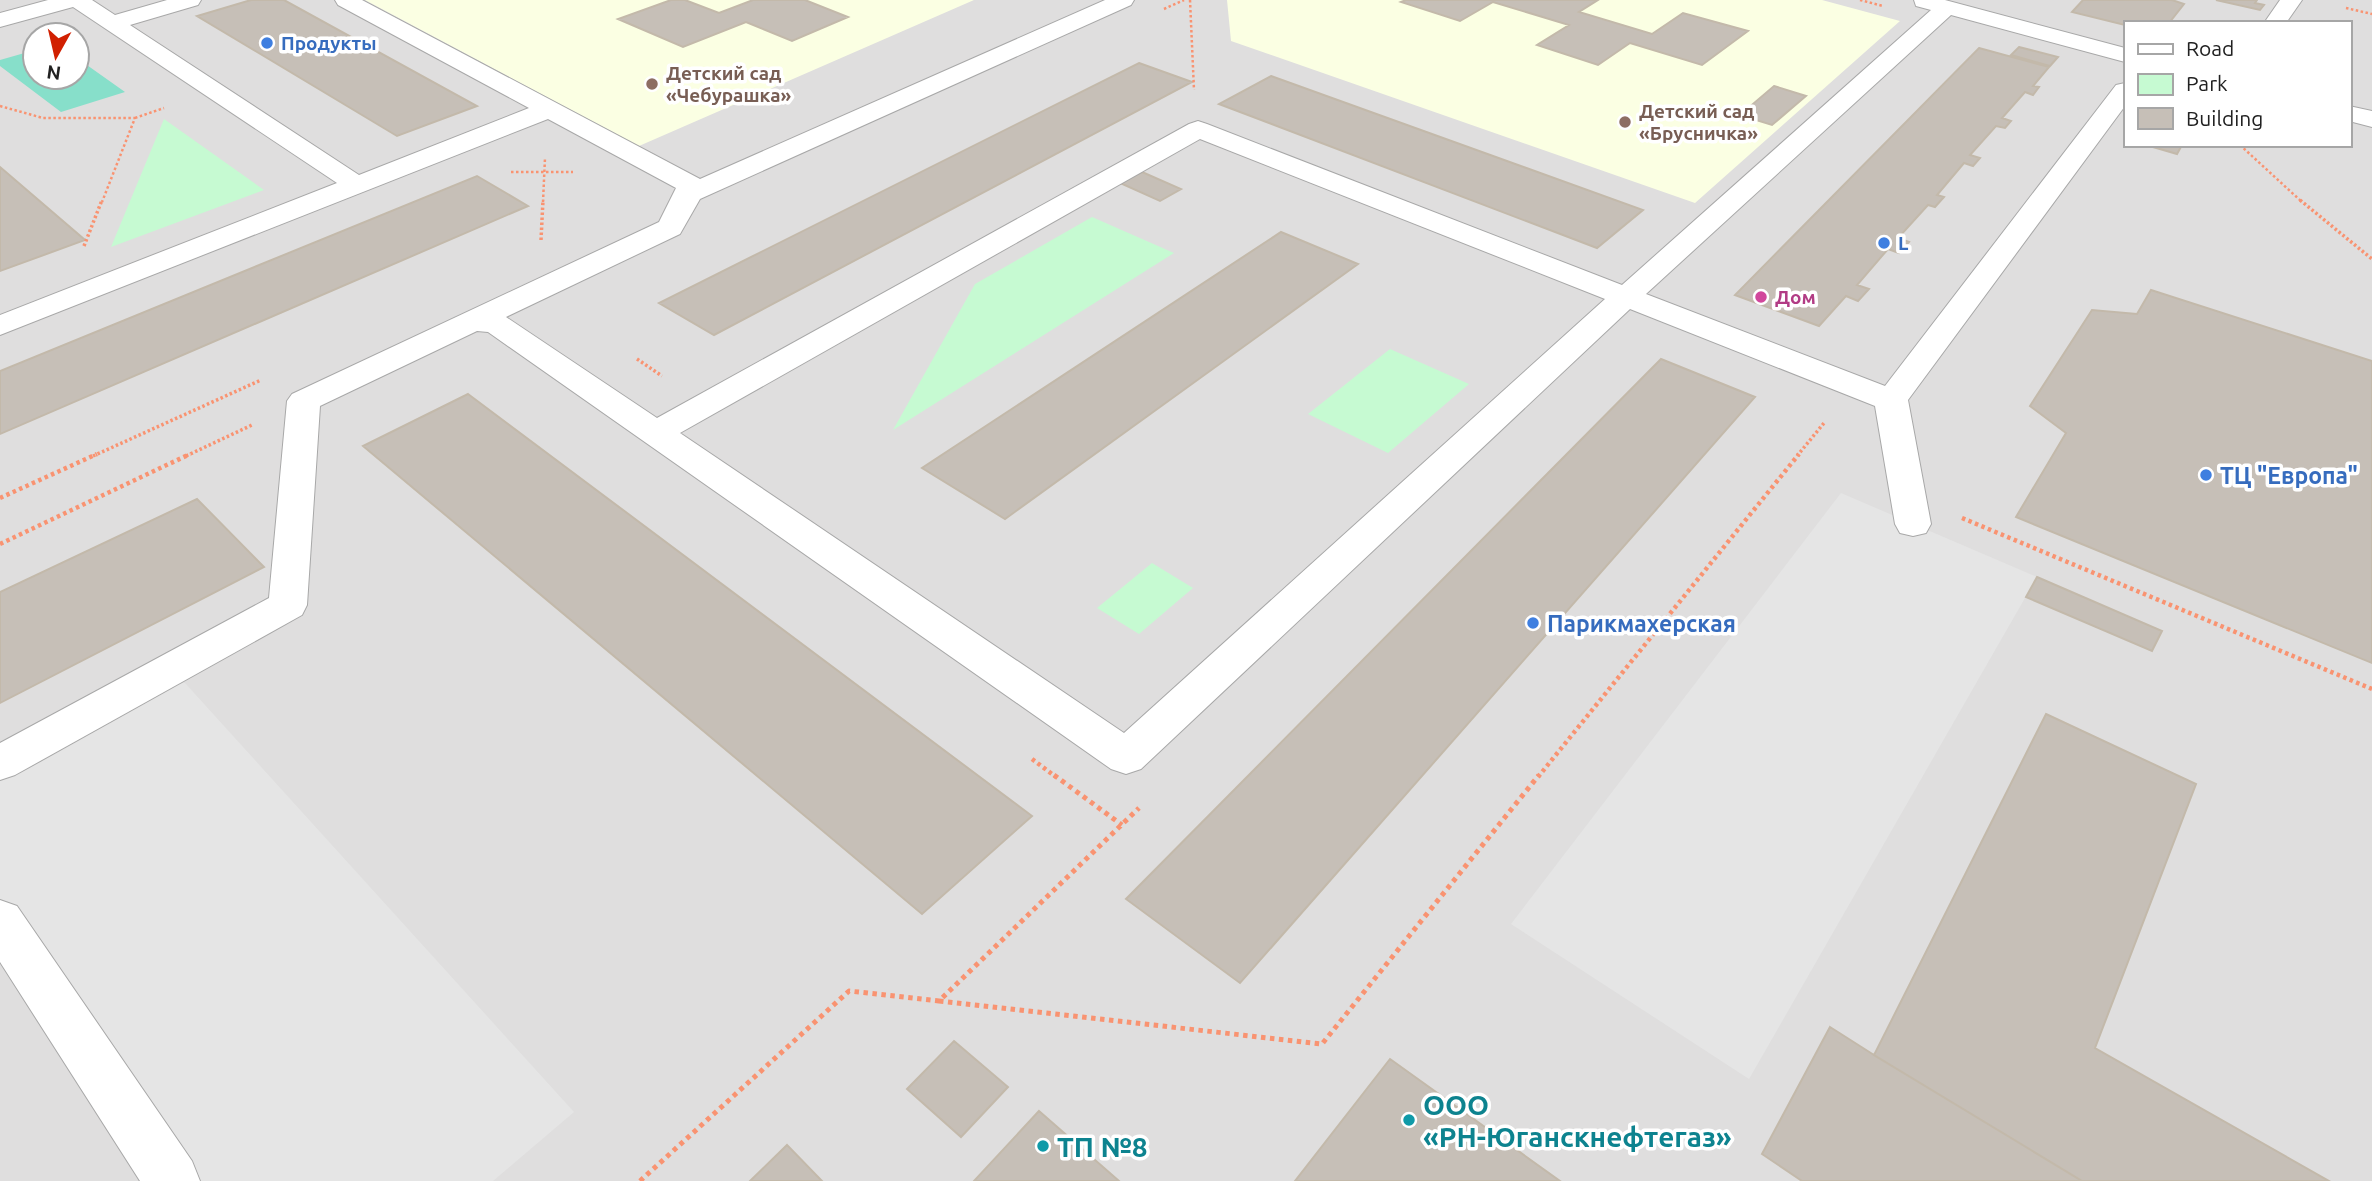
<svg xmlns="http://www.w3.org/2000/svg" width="2372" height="1181" font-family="Ubuntu,sans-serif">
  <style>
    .residential { fill: #dfdede; fill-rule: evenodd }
    .education { fill: #fbffe3 }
    .park { fill: #c6fad2 }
    .pitch { fill: #87dfca }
    .parking { fill: #e5e5e5 }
    .building { fill: #c6bfb7; stroke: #c3b9aa; stroke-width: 2 }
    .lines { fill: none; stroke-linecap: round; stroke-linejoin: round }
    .minor-casing { stroke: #a8a8a8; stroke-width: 2 }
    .path-far3 { stroke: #f99371; stroke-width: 2.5; stroke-dasharray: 2.5 2.5; stroke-linecap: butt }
    .path-far2 { stroke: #f99371; stroke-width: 3.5; stroke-dasharray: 2.5 2.5; stroke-linecap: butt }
    .path-far1 { stroke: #f99371; stroke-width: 4.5; stroke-dasharray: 3.5 3.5; stroke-linecap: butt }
    .path { stroke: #f99371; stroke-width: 5; stroke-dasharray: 4.5 4.5; stroke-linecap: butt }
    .minor { fill: #fff; fill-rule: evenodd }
    .shop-dot { fill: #3f7fe0; stroke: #fff; stroke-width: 2.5 }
    .education-dot { fill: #8d6e63; stroke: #fff; stroke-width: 2.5 }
    .hotel-dot { fill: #d1479c; stroke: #fff; stroke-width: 2.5 }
    .culture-dot { fill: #0f9aa8; stroke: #fff; stroke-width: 2.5 }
    .labels { text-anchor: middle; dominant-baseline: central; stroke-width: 7; stroke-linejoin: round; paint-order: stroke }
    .far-shop-label { font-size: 19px; font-weight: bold; fill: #366cbe; stroke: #fff; text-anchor: start }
    .far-education-label { font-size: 19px; font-weight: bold; fill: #785e54; stroke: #fff; text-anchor: start }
    .far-hotel-label { font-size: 19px; font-weight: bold; fill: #b23c85; stroke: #fff; text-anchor: start }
    .shop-label { font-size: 23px; font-weight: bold; fill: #366cbe; stroke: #fff; text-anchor: start }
    .near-culture-label { font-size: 28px; font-weight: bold; fill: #0d838f; stroke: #fff; text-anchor: start }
  </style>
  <rect width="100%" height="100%" fill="#f1efe8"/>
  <path class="residential" d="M 0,0 L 2372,0 L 2372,1181 L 0,1181 ZM 2125,23 L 2349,23 L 2349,145 L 2125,145 ZM 35,35 L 77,35 L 77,77 L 35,77 Z"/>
  <path class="education" d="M 365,0 L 974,0 L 639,146 Z
    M 1227,0 L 1822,0 L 1900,21 L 1695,203 L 1231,41 Z"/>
  <path class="park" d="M 164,119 L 264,190 L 111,247 Z
    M 1092,217 L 1174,253 L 893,430 L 975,284 Z
    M 1390,349 L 1469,384 L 1388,453 L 1308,414 Z
    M 1152,563 L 1193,588 L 1139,634 L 1097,608 Z"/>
  <path class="pitch" d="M 35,50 L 35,77 L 77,77 L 77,58 L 125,92 L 61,112 L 0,66 L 0,60 Z"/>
  <path class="parking" d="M 1841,493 L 2037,577 L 1749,1079 L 1511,924 Z
    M 155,678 L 185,683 L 574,1112 L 493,1181 L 172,1181 L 0,921 L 0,763 Z"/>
  <path class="building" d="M 251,0 L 284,0 L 477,106 L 397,136 L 197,16 Z
    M 671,0 L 685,0 L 719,13 L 753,0 L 805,0 L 848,17 L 792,41 L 746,22 L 683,47 L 618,19 Z
    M 1406,0 L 1598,0 L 1579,12 L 1652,34 L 1683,13 L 1748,31 L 1702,65 L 1630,43 L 1598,65 L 1537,45 L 1569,25 L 1493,2 L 1460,21 L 1401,2 Z
    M 2083,0 L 2172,0 L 2184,4 L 2169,23 L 2125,23 L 2125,25 L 2072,12 Z
    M 2216,0 L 2257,0 L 2255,3 L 2264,5 L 2260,10 Z
    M 2019,47 L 2058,57 L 2050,66 L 2011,55 Z
    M 1979,48 L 2049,67 L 2033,86 L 2039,87 L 2033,95 L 2025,92 L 2002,118 L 2011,121 L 2005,128 L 1996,126 L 1970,155 L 1980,158 L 1973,166 L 1964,163 L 1937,195 L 1944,197 L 1935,207 L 1928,205 L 1898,238 L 1909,242 L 1899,253 L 1888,249 L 1857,285 L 1869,289 L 1858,301 L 1846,296 L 1819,326 L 1735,295 Z
    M 1139,63 L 1192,82 L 714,335 L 659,303 Z
    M 1271,76 L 1643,210 L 1597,248 L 1219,104 Z
    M 1774,86 L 1806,96 L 1772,125 L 1740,115 Z
    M 2146,145 L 2182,145 L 2177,154 Z
    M 0,167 L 85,240 L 0,271 Z
    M 1142,172 L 1181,189 L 1160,201 L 1120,183 Z
    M 477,176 L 528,206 L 0,434 L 0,371 Z
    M 1281,232 L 1358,264 L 1005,519 L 922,468 Z
    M 2151,290 L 2372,361 L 2372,663 L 2016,517 L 2066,433 L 2030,406 L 2092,310 L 2137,314 Z
    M 1661,359 L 1755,397 L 1240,983 L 1126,899 Z
    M 468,394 L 1032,816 L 922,914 L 363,446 Z
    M 197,499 L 264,567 L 0,703 L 0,592 Z
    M 2037,577 L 2162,631 L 2152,651 L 2026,597 Z
    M 2046,714 L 2196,784 L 2095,1048 L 2329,1181 L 2082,1181 L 1874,1055 Z
    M 1830,1027 L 1874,1055 L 2082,1181 L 1802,1181 L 1762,1154 Z
    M 954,1041 L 1008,1087 L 961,1137 L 907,1089 Z
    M 1390,1059 L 1560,1181 L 1295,1181 Z
    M 1039,1111 L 1119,1181 L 974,1181 Z
    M 787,1145 L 822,1181 L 750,1181 Z"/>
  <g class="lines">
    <defs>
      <path id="minor" d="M 48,0 L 92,0 L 115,15 L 167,0 L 201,0 L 198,5 L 130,25 L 359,175 L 529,108 L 338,5 L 335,0 L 362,0 L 700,179 L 1105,0 L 1134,0 L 1131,5 L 700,199 L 680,234 L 506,317 L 657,418 L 1189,124 L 1198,121 L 1207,124 L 1622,285 L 1931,10 L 1916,6 L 1914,0 L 1945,0 L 2125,48 L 2125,62 L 1951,15 L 1646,294 L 1885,386 L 2116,85 L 2125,83 L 2125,106 L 1908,400 L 1931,524 L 1926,533 L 1913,536 L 1900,533 L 1895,524 L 1875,406 L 1630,309 L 1141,769 L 1126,774 L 1111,769 L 488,332 L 477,331 L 320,406 L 307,605 L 302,615 L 15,775 L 0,780 L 0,743 L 269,598 L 287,401 L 292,394 L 659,222 L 676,188 L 548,119 L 0,335 L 0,315 L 337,183 L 73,7 L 0,27 L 0,13 ZM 1200,139 L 1605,299 L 1124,733 L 680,433 Z
        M 2280,0 L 2302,0 L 2286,23 L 2264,23 Z
        M 2349,106 L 2372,111 L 2372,127 L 2349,121 Z
        M 0,900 L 17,906 L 192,1161 L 200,1181 L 140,1181 L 0,962 Z"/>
    </defs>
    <use href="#minor" class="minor-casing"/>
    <path class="path-far3" d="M 1190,0 L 1194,90
      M 1860,0 L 1883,6
      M 2346,8 L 2372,14
      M 1164,9 L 1184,0
      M 0,106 L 43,118 L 135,118 L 102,202
      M 135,118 L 164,108
      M 2240,145 L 2302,202
      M 511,172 L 573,172
      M 543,202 L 545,158"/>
    <path class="path-far2" d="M 2300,200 L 2372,259
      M 541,240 L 543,200
      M 84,246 L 102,200
      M 637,359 L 662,376
      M 93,456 L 261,380
      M 186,456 L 252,425
      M 1797,456 L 1824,423"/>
    <path class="path-far1" d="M 0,498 L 97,454
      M 1962,518 L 2372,689
      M 0,544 L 190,454
      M 1032,759 L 1056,777
      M 1538,777 L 1799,454"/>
    <path class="path" d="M 1054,775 L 1122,825
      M 939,1001 L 1322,1044 L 1539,775
      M 640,1181 L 849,991 L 939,1001 L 1139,808"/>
    <use href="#minor" class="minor"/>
  </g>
  <g class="shop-dot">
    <circle cx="267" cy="43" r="7"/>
    <circle cx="1884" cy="243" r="7"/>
    <circle cx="2206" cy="475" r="7"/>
    <circle cx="1533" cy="623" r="7"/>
  </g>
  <g class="education-dot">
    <circle cx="652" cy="84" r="7"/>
    <circle cx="1625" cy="122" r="7"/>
  </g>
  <circle class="hotel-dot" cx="1761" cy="297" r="7"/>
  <g class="culture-dot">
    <circle cx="1409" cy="1120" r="7"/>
    <circle cx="1043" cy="1146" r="7"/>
  </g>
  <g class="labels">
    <g class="far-shop-label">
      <text x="281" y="43">Продукты</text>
      <text x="1898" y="243">L</text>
    </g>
    <g class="far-education-label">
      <text x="666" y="73">Детский сад<tspan x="666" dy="22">«Чебурашка»</tspan></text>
      <text x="1639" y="111">Детский сад<tspan x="1639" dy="22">«Брусничка»</tspan></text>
    </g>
    <g class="far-hotel-label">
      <text x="1775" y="297">Дом</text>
    </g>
    <g class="shop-label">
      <text x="2220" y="475">ТЦ "Европа"</text>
      <text x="1547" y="623">Парикмахерская</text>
    </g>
    <g class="near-culture-label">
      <text x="1423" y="1104">ООО<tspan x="1423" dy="32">«РН-Юганскнефтегаз»</tspan></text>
      <text x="1057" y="1146">ТП №8</text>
    </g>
  </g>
  <rect x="2124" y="21" width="228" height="126" fill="#ffffff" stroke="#a6a6a6" stroke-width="2"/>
  <rect x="2138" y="44" width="35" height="10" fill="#ffffff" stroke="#a6a6a6" stroke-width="2"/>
  <text x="2186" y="56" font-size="21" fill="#212121">Road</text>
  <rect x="2138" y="74" width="35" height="21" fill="#c6fad2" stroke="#a6a6a6" stroke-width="2"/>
  <text x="2186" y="91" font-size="21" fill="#212121">Park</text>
  <rect x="2138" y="108" width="35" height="21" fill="#c6bfb7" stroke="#a6a6a6" stroke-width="2"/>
  <text x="2186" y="126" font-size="21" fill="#212121">Building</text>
  <g transform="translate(56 56) rotate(188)"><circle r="33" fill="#ffffff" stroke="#a6a6a6" stroke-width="2"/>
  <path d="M0-5L12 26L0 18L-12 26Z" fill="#d12001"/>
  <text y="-10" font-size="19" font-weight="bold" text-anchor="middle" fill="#212121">N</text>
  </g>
</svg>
